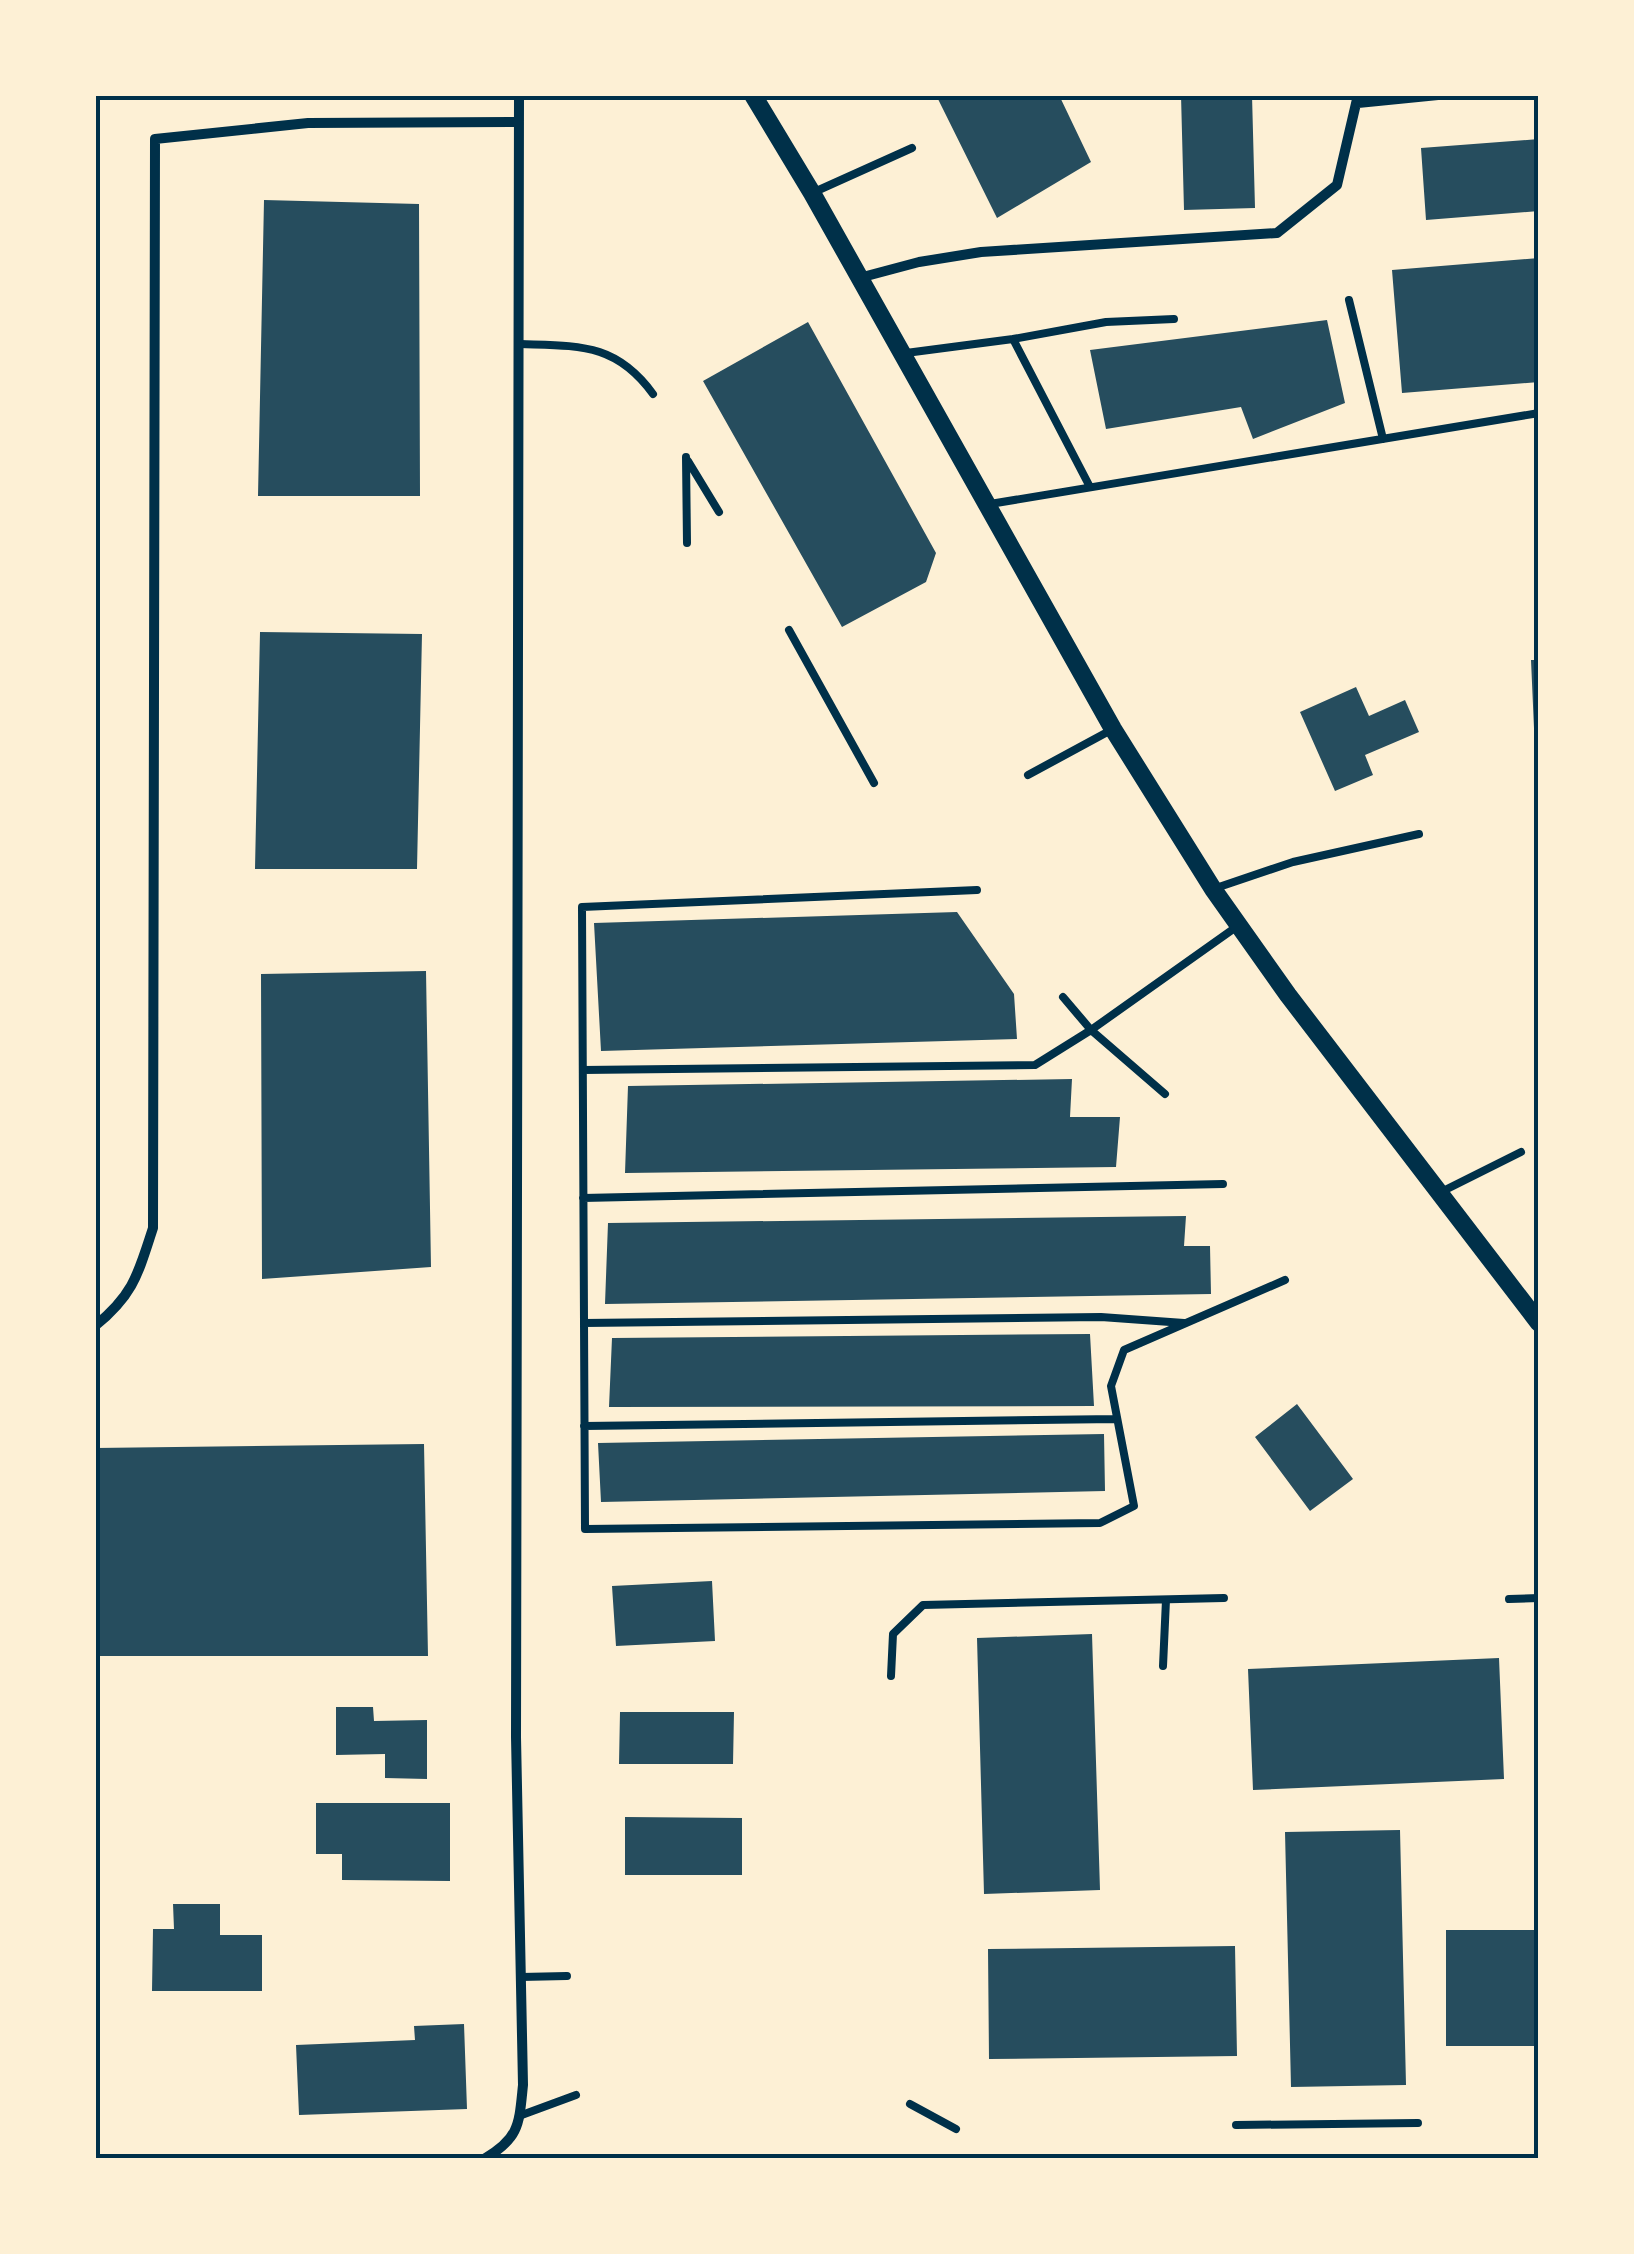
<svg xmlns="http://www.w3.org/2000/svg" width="1634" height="2254" font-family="Signika,sans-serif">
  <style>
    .building { fill: #264d5e }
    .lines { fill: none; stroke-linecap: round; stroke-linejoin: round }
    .service { stroke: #003049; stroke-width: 8 }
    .minor { stroke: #003049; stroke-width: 10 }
    .tertiary { stroke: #003049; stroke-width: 18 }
    .neatline { fill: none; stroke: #003049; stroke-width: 4 }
  </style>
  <rect width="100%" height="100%" fill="#fdf0d5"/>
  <path class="building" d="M 936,95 L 1059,95 L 1091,162 L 997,218 Z
    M 1181,95 L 1252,95 L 1255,208 L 1184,210 Z
    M 1539,139 L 1539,211 L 1426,220 L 1421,148 Z
    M 264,200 L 419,204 L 420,496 L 258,496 Z
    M 1539,258 L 1539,382 L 1402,393 L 1392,270 Z
    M 1327,320 L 1345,403 L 1253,439 L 1241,407 L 1106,429 L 1090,350 Z
    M 808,322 L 936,553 L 926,582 L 842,627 L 703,381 Z
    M 260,632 L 422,634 L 417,869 L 255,869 Z
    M 1531,660 L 1539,660 L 1539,751 L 1535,751 Z
    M 1356,687 L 1369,716 L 1405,700 L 1419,732 L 1365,755 L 1373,775 L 1335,791 L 1300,712 Z
    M 957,912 L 1014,994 L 1017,1039 L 601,1051 L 594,923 Z
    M 426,971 L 431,1267 L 262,1279 L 261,974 Z
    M 1072,1079 L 1070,1117 L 1120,1117 L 1116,1167 L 625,1173 L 628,1086 Z
    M 1186,1216 L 1184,1246 L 1210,1246 L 1211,1294 L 605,1304 L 608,1223 Z
    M 1090,1334 L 1094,1406 L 609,1407 L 612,1338 Z
    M 1297,1404 L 1353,1479 L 1310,1511 L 1255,1437 Z
    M 1104,1434 L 1105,1491 L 601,1502 L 598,1443 Z
    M 424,1444 L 428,1656 L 95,1656 L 95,1448 Z
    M 712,1581 L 715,1641 L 616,1646 L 612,1586 Z
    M 1092,1634 L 1100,1890 L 984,1894 L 977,1638 Z
    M 1499,1658 L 1504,1779 L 1253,1790 L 1248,1669 Z
    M 336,1707 L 373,1707 L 374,1721 L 427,1720 L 427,1779 L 385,1778 L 385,1754 L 336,1755 Z
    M 620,1712 L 734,1712 L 733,1764 L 619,1764 Z
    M 316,1803 L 450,1803 L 450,1881 L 342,1880 L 342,1854 L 316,1854 Z
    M 625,1817 L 742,1818 L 742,1875 L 625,1875 Z
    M 1400,1830 L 1406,2085 L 1291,2087 L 1285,1832 Z
    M 173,1904 L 220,1904 L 220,1935 L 262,1935 L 262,1991 L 152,1991 L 153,1929 L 174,1929 Z
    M 1446,1930 L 1539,1930 L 1539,2046 L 1446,2046 Z
    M 1235,1946 L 1237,2056 L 989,2059 L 988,1949 Z
    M 464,2024 L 467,2109 L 299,2115 L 296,2045 L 415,2040 L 414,2026 Z"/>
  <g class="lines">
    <path class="service" d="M 812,193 L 912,148
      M 1349,300 L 1383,439
      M 1013,339 L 1106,322 L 1174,319
      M 521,344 C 579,346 616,343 653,394
      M 906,353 L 1013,339 L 1090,487
      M 686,457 L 687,543
      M 688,461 L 719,512
      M 990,504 L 1539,413
      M 789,630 L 874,783
      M 1028,775 L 1113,729
      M 1213,889 L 1293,862 L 1419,834
      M 977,890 L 582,907 L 585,1529 L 1100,1523 L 1134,1506 L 1111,1386 L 1124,1350 L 1285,1280
      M 1063,997 L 1091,1030 L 1165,1094
      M 583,1070 L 1035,1065 L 1091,1030 L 1239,925
      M 1439,1193 L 1521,1152
      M 583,1198 L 1223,1184
      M 584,1323 L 1101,1317 L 1184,1323
      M 584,1426 L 1117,1419
      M 1509,1599 L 1539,1598
      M 1163,1666 L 1166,1600
      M 891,1676 L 893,1634 L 923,1605 L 1224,1598
      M 521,1977 L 567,1976
      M 910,2104 L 956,2129
      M 519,2116 L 576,2095
      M 1236,2125 L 1418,2123"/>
    <path class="minor" d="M 1358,103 L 1438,95
      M 859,278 L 919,262 L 981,252 L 1277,233 L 1337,185 L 1358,95
      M 95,1326 C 134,1294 138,1274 153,1228 L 155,139 L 308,123 L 519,122
      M 484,2159 C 520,2138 519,2124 523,2085 L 516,1737 L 519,95"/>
    <path class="tertiary" d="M 753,95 L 812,193 L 1113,729 L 1213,889 L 1288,995 L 1539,1323"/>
  </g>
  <rect width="1634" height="2254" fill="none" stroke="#fdf0d5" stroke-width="195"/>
  <rect x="98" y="98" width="1438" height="2058" class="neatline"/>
</svg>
